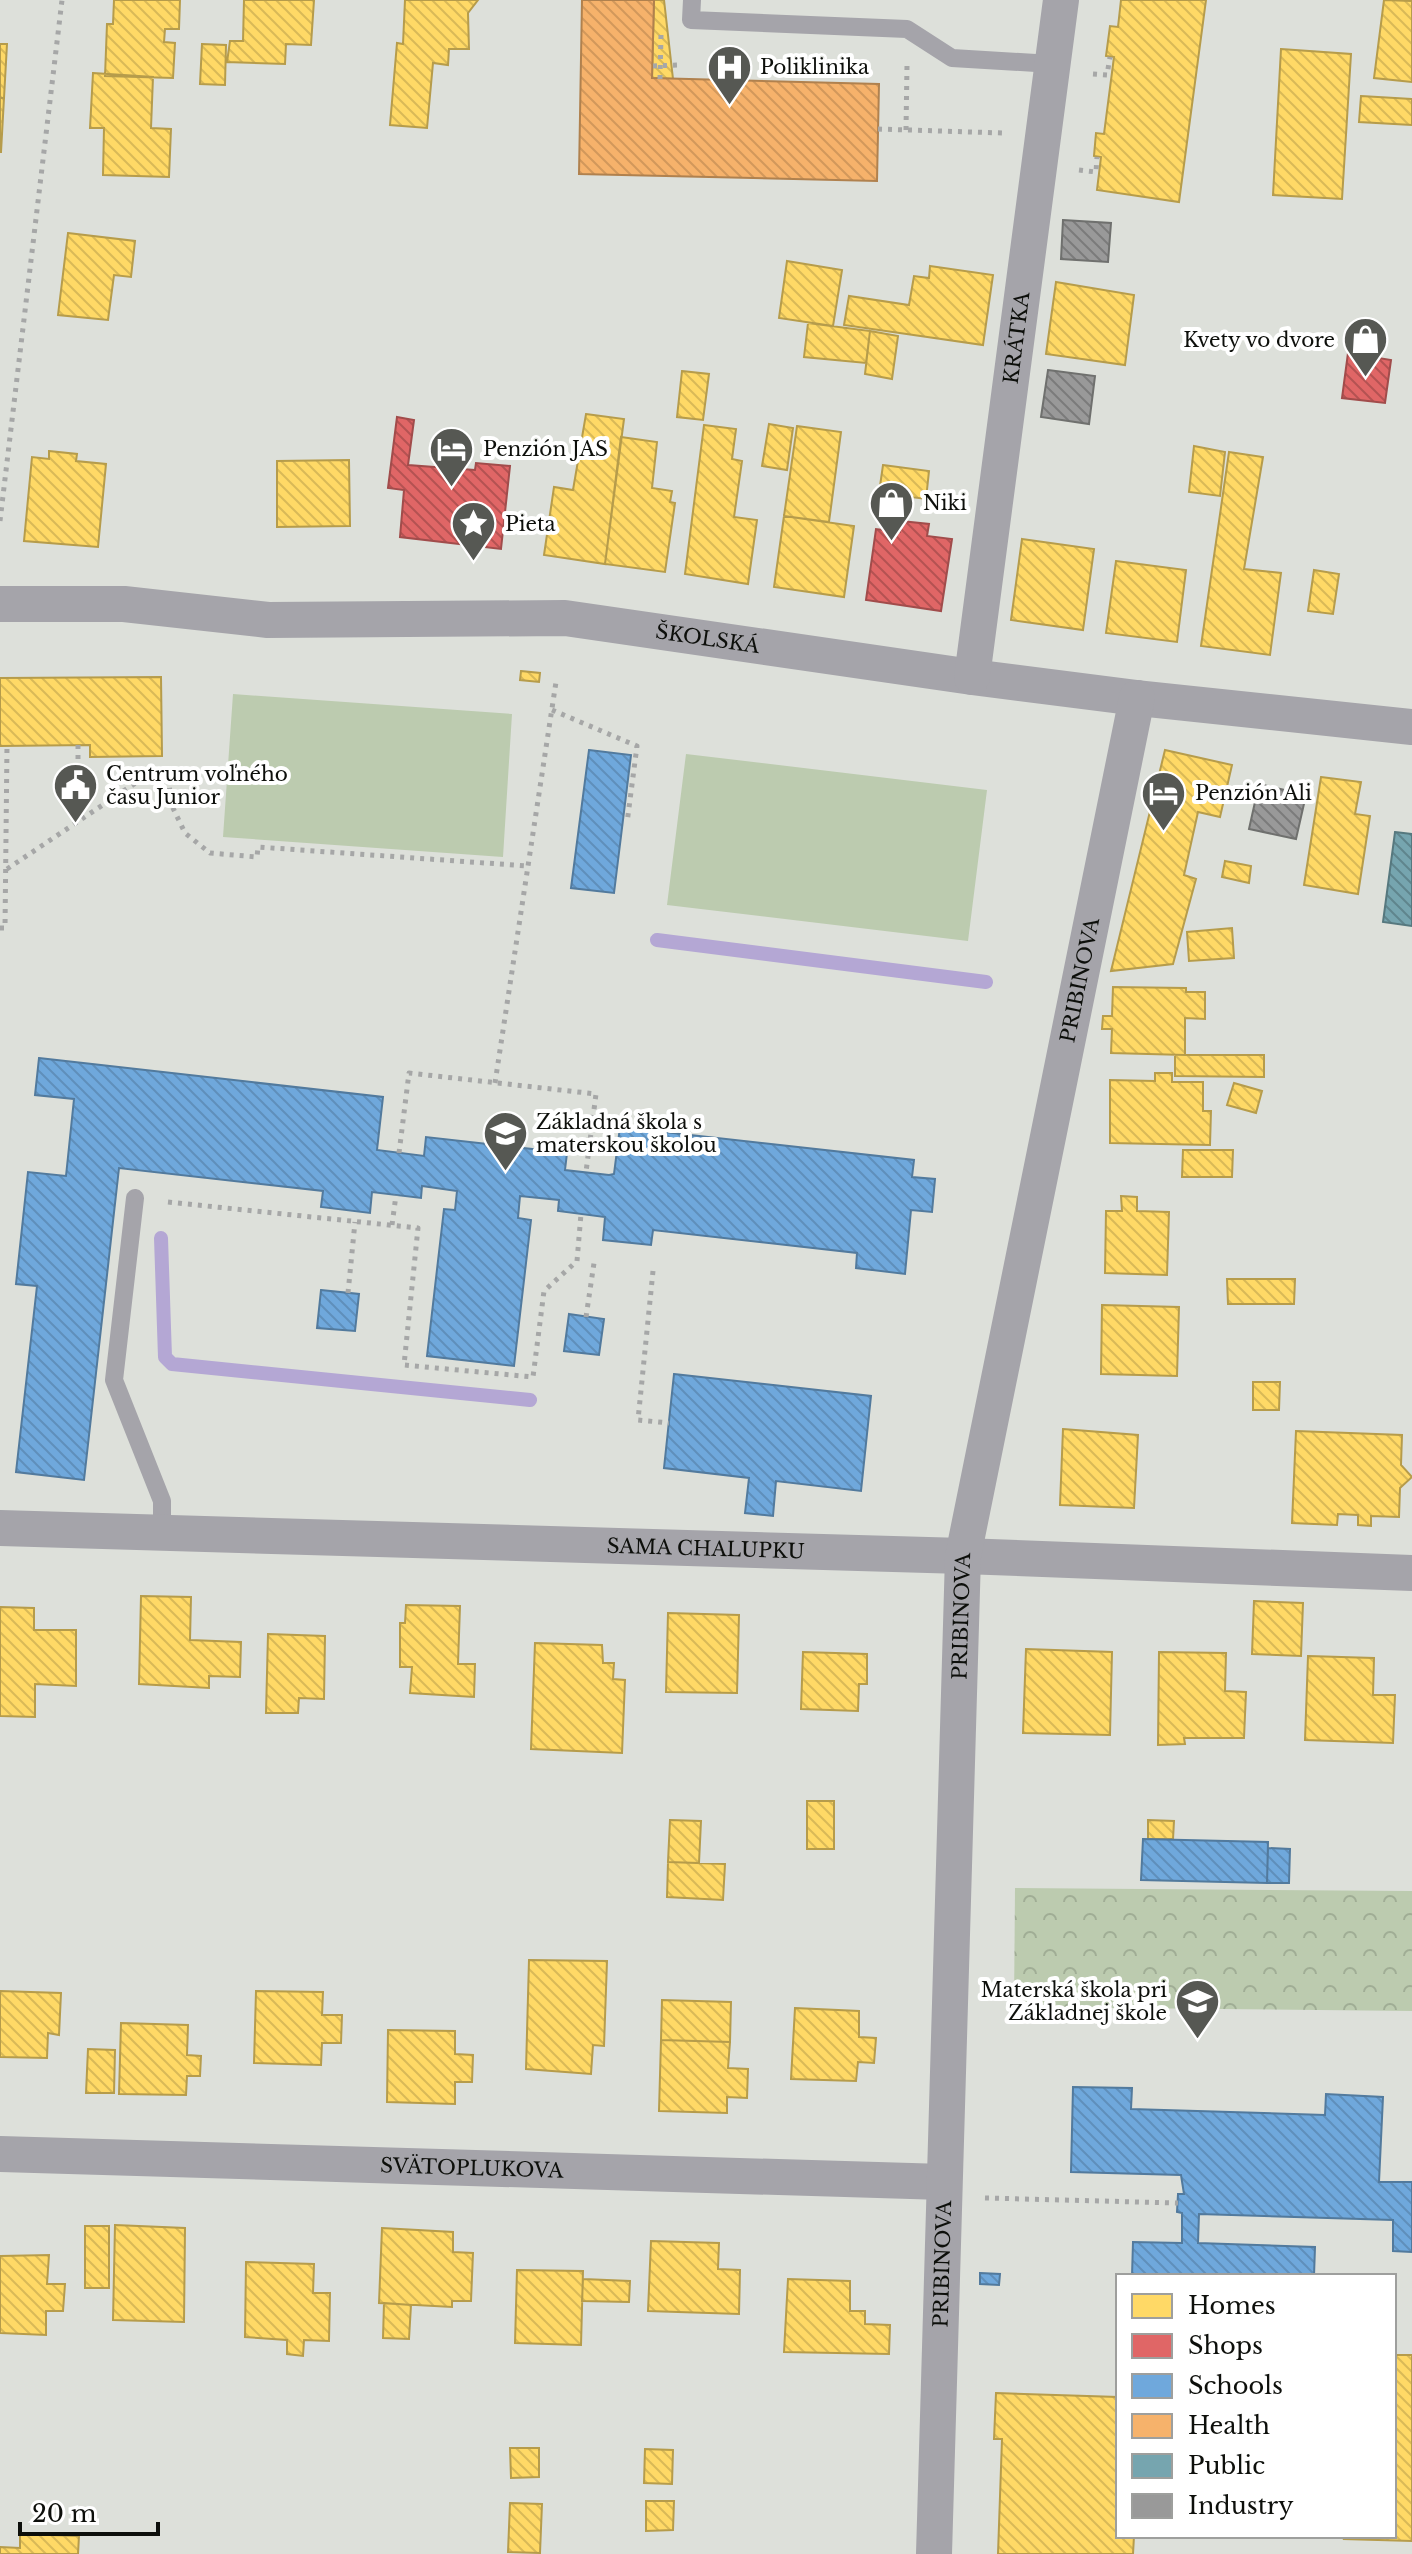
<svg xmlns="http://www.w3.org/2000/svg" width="1412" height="2554" font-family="'Libre Baskerville',serif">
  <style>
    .grass { fill: #bccbaf }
    .park { fill: url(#park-crowns) }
    .homes { fill: url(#homes-back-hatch); stroke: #b69c4b; stroke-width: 2 }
    .shops { fill: url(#shops-back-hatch); stroke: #a14c4b; stroke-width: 2 }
    .schools { fill: url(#schools-back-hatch); stroke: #527a9d; stroke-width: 2 }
    .health { fill: url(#health-back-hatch); stroke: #b0814e; stroke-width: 2 }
    .public { fill: url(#public-back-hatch); stroke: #56787e; stroke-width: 2 }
    .industry { fill: url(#industry-back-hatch); stroke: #6f706e; stroke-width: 2 }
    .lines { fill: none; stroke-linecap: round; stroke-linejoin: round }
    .stream { stroke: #b4a7d4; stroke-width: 14 }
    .path { stroke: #a6a7a7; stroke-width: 5; stroke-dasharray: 4 6; stroke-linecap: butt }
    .service { stroke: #a5a4aa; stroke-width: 18 }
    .minor { stroke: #a5a4aa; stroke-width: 36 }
    .labels { text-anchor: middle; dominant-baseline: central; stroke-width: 8; stroke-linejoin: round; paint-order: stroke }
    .poi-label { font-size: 20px; fill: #0d0f0b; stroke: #fff; text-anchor: start }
    .street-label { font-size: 20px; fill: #0d0f0b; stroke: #fff }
  </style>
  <defs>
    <pattern id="park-crowns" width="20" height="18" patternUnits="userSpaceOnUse" patternTransform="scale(2)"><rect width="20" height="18" fill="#bccbaf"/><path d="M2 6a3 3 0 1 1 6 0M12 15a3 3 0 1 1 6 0" fill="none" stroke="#a0ad95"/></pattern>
    <pattern id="homes-back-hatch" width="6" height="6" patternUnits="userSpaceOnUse" patternTransform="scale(2)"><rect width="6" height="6" fill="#ffd966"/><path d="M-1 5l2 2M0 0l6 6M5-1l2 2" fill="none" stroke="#d9b957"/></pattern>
    <pattern id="shops-back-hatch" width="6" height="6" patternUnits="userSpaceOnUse" patternTransform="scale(2)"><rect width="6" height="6" fill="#e06666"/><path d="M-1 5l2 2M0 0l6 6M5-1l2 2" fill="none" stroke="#b45252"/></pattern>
    <pattern id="schools-back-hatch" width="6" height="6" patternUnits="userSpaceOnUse" patternTransform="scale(2)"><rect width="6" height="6" fill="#6fa8dc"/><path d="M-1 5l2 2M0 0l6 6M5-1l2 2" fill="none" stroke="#5f8fbb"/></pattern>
    <pattern id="health-back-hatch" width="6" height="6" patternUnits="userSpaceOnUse" patternTransform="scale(2)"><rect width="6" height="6" fill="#f6b26b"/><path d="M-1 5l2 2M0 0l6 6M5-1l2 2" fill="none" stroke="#d2985b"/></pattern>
    <pattern id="public-back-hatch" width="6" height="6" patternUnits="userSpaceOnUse" patternTransform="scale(2)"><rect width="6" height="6" fill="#76a5af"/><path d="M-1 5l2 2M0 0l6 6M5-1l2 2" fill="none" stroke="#5f858d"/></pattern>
    <pattern id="industry-back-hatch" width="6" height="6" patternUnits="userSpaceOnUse" patternTransform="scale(2)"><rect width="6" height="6" fill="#999"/><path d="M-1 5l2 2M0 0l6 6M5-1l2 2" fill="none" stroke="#7b7b7b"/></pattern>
  </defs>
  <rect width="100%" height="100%" fill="#dde0da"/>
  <path class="grass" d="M 233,694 L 512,714 L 503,857 L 223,837 Z
    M 686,754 L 987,790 L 968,941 L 667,905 Z"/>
  <path class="park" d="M 1015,1888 L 1412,1891 L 1412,2011 L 1014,2007 Z"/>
  <path class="homes" d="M 114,0 L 180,0 L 179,29 L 165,29 L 164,42 L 175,43 L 173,78 L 105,76 L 107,24 L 113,24 Z
    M 244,0 L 314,0 L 311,45 L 286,44 L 285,64 L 227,62 L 230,41 L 243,41 Z
    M 405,0 L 478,0 L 468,13 L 469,49 L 449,49 L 448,65 L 433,63 L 427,128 L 390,125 L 397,43 L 403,44 Z
    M 654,0 L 664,0 L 673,79 L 652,78 Z
    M 1121,0 L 1206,0 L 1179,202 L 1097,190 L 1101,157 L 1094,156 L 1096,133 L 1104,134 L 1114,57 L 1106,56 L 1110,26 L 1118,27 Z
    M 1384,0 L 1412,1 L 1412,82 L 1374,78 Z
    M 0,44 L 7,44 L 4,98 L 0,98 Z
    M 202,44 L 226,45 L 225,85 L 200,84 Z
    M 1281,49 L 1351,54 L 1342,199 L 1273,195 Z
    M 93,73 L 153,77 L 151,128 L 171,129 L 169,177 L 103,175 L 104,128 L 90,128 Z
    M 1361,96 L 1412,99 L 1412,125 L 1359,122 Z
    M 0,98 L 4,98 L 1,152 L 0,152 Z
    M 68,233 L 135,241 L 131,277 L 114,275 L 108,320 L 58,315 Z
    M 787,261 L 842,270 L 833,326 L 779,318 Z
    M 930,266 L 993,275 L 983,345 L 844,325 L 849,296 L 909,305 L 914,276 L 929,278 Z
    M 1056,282 L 1134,295 L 1125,365 L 1046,354 Z
    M 808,323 L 870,331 L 866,363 L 804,357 Z
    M 870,331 L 898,336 L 892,379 L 865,374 Z
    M 682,371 L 709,374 L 703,420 L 677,417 Z
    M 586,414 L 624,419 L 605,564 L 544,555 L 554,487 L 573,490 Z
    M 769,424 L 793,428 L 787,470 L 762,466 Z
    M 704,425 L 736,429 L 732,459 L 742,461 L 734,517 L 757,520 L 748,584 L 685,574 Z
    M 797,426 L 841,432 L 829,522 L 784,516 Z
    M 621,437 L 657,442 L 652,488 L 672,491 L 670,502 L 675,503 L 665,572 L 605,564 Z
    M 1194,446 L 1225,452 L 1220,496 L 1189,492 Z
    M 49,451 L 77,454 L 76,461 L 106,464 L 98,547 L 24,541 L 32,457 L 49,459 Z
    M 1229,452 L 1263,457 L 1244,569 L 1281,573 L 1270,655 L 1201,646 Z
    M 349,460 L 350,526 L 277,527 L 277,461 Z
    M 883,465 L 929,471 L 926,499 L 879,493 Z
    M 784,516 L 854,526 L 844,597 L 774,587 Z
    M 1022,539 L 1094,549 L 1083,630 L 1011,620 Z
    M 1116,561 L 1186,570 L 1177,642 L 1106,633 Z
    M 1314,570 L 1339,574 L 1333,614 L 1308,611 Z
    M 521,671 L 540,673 L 539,682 L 520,680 Z
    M 161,677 L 162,756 L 90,757 L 90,745 L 0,746 L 0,678 Z
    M 1165,750 L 1232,765 L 1220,817 L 1198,812 L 1184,875 L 1196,879 L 1173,964 L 1111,971 Z
    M 1321,777 L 1361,782 L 1355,814 L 1370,816 L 1358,894 L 1304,885 Z
    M 1225,861 L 1251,866 L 1249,883 L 1222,877 Z
    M 1232,928 L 1234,958 L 1189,961 L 1187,932 Z
    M 1113,987 L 1186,988 L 1186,992 L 1205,992 L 1205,1019 L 1185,1018 L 1185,1055 L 1111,1053 L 1112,1029 L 1102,1029 L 1103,1016 L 1112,1016 Z
    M 1175,1055 L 1264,1055 L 1264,1077 L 1175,1076 Z
    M 1155,1073 L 1172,1073 L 1172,1082 L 1203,1082 L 1203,1111 L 1211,1111 L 1210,1145 L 1110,1143 L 1110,1080 L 1155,1081 Z
    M 1234,1083 L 1262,1091 L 1256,1113 L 1227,1105 Z
    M 1183,1150 L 1233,1150 L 1232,1177 L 1182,1177 Z
    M 1121,1196 L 1137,1197 L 1137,1211 L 1169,1212 L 1167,1275 L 1105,1273 L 1106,1211 L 1122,1211 Z
    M 1227,1279 L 1295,1279 L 1294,1304 L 1228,1304 Z
    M 1102,1305 L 1179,1307 L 1177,1376 L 1101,1374 Z
    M 1253,1382 L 1280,1382 L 1279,1410 L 1253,1410 Z
    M 1063,1429 L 1138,1435 L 1134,1508 L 1060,1505 Z
    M 1296,1431 L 1402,1435 L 1401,1465 L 1412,1477 L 1400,1488 L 1399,1517 L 1371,1516 L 1371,1526 L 1358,1525 L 1358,1515 L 1338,1514 L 1337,1525 L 1292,1523 Z
    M 141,1596 L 191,1597 L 190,1640 L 241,1642 L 240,1677 L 209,1676 L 209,1688 L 139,1684 Z
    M 1254,1601 L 1303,1603 L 1301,1656 L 1252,1654 Z
    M 406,1605 L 460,1606 L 458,1664 L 475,1664 L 474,1697 L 410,1693 L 412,1667 L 400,1667 L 400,1623 L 405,1623 Z
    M 0,1607 L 34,1608 L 34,1630 L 76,1630 L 76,1686 L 35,1684 L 35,1717 L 0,1716 Z
    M 668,1613 L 739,1615 L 737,1693 L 666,1692 Z
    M 268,1634 L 325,1636 L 324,1699 L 299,1698 L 298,1713 L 266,1713 Z
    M 535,1643 L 602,1645 L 603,1663 L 614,1663 L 613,1679 L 625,1680 L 622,1753 L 531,1749 Z
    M 1026,1649 L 1112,1652 L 1110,1735 L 1023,1733 Z
    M 803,1652 L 867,1654 L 867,1684 L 859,1684 L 858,1711 L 801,1709 Z
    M 1159,1652 L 1226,1653 L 1225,1691 L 1246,1692 L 1244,1738 L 1184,1738 L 1185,1744 L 1158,1745 Z
    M 1308,1656 L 1374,1658 L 1373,1695 L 1395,1695 L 1393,1743 L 1305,1740 Z
    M 807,1801 L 834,1801 L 834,1849 L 807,1849 Z
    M 670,1820 L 701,1821 L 699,1863 L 668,1862 Z
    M 1148,1820 L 1174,1821 L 1173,1839 L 1148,1839 Z
    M 668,1862 L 725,1864 L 723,1900 L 667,1897 Z
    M 529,1960 L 607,1961 L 604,2046 L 593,2045 L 591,2074 L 526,2069 Z
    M 0,1991 L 61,1993 L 59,2035 L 48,2033 L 47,2058 L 0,2057 Z
    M 256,1991 L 323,1992 L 322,2015 L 342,2015 L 341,2043 L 322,2043 L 321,2065 L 254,2063 Z
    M 662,2000 L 731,2002 L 730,2042 L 661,2040 Z
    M 795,2008 L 859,2011 L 859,2037 L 876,2038 L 874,2063 L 858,2062 L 856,2081 L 791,2079 Z
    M 121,2023 L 188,2025 L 187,2055 L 201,2056 L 200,2076 L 187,2076 L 186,2095 L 119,2094 Z
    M 388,2030 L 455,2031 L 455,2054 L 473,2055 L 472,2082 L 455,2082 L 455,2104 L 387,2102 Z
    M 661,2040 L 730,2042 L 728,2068 L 748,2069 L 747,2098 L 727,2097 L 727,2113 L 659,2111 Z
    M 88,2049 L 115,2050 L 114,2093 L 86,2093 Z
    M 115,2225 L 185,2228 L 184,2322 L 113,2320 Z
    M 85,2226 L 109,2226 L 109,2288 L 85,2288 Z
    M 382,2228 L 453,2232 L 453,2252 L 473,2253 L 471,2301 L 452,2301 L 452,2307 L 379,2303 Z
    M 651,2241 L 719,2243 L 718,2269 L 740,2270 L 739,2314 L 648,2311 Z
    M 49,2255 L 47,2284 L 65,2284 L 63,2311 L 46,2311 L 46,2335 L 0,2333 L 0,2256 Z
    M 246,2262 L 314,2264 L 313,2293 L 330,2293 L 329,2341 L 304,2340 L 303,2356 L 287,2354 L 287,2340 L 245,2337 Z
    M 517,2270 L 583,2271 L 581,2345 L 515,2343 Z
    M 583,2279 L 630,2281 L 629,2302 L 582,2301 Z
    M 788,2279 L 850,2281 L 850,2311 L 865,2311 L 865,2324 L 890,2325 L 889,2354 L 784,2352 Z
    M 384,2303 L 411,2305 L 409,2339 L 383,2338 Z
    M 1394,2355 L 1412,2355 L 1412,2541 L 1344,2539 L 1345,2536 L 1394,2536 Z
    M 996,2393 L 1118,2397 L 1118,2536 L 1134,2536 L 1133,2554 L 998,2554 L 1002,2439 L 994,2439 Z
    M 510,2448 L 539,2448 L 539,2477 L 511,2478 Z
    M 645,2449 L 673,2450 L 672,2484 L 644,2483 Z
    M 646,2501 L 674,2501 L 673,2530 L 646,2531 Z
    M 510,2503 L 542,2504 L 540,2553 L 508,2552 Z
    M 20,2534 L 79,2536 L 78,2554 L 0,2554 L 0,2547 L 20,2548 Z"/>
  <path class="shops" d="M 1348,353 L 1391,360 L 1385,403 L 1342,398 Z
    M 397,417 L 414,420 L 408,465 L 475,470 L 476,463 L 510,466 L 501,549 L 400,537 L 404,490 L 388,488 Z
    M 901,521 L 929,524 L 927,536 L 952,539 L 941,611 L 866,600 L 876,529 L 900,532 Z"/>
  <path class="schools" d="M 589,750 L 631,755 L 614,893 L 571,888 Z
    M 39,1058 L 383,1097 L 377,1150 L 424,1156 L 426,1137 L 567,1153 L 565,1170 L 609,1175 L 614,1174 L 620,1127 L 914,1160 L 912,1177 L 935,1179 L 932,1212 L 911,1210 L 905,1274 L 856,1268 L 857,1253 L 653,1230 L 651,1245 L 603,1240 L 605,1217 L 558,1211 L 559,1200 L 520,1196 L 518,1218 L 531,1220 L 514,1366 L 427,1356 L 444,1209 L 455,1210 L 457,1191 L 422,1186 L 421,1198 L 372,1192 L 370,1213 L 321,1207 L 323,1191 L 119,1168 L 84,1480 L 16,1472 L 37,1286 L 16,1284 L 28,1172 L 66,1176 L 74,1099 L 35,1095 Z
    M 321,1290 L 359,1294 L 355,1331 L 317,1328 Z
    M 569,1314 L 604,1319 L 599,1355 L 564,1351 Z
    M 674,1374 L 871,1396 L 861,1491 L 776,1481 L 773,1516 L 745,1513 L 749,1478 L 664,1468 Z
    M 1143,1839 L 1268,1842 L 1267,1883 L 1141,1880 Z
    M 1268,1848 L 1290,1849 L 1289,1883 L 1267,1883 Z
    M 1073,2087 L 1132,2088 L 1131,2109 L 1325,2115 L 1326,2094 L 1383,2097 L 1379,2182 L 1412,2182 L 1412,2252 L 1393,2251 L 1393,2220 L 1199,2214 L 1198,2243 L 1315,2247 L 1314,2276 L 1132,2276 L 1133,2242 L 1182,2243 L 1182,2213 L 1177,2212 L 1178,2194 L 1184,2194 L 1181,2175 L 1071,2172 Z
    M 980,2273 L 1000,2274 L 999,2285 L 980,2284 Z"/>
  <path class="health" d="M 582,0 L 654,0 L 652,78 L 879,84 L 877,181 L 579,174 Z"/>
  <path class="public" d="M 1395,832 L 1412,834 L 1412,926 L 1383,922 Z"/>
  <path class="industry" d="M 1063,220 L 1111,223 L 1108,262 L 1061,259 Z
    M 1048,370 L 1095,376 L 1089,424 L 1041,417 Z
    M 1259,784 L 1306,795 L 1296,839 L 1249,829 Z"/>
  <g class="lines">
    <path class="stream" d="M 657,940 L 986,982
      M 161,1238 L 165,1357 L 172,1364 L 530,1400"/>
    <path class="path" d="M 653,66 L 679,65
      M 1093,74 L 1107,75 L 1110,57
      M 660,79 L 661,35
      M 878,129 L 1002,133
      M 906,130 L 907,65
      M 1079,170 L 1096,172 L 1097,157
      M 0,521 L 62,0
      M 552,710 L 637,746 L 627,823
      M 168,778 L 172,806 L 185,833 L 210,853 L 257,857 L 258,847 L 528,866
      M 78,779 L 78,745
      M 7,869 L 143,778
      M 0,928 L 5,928 L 7,745
      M 495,1083 L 556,682
      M 399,1153 L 409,1073 L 596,1094 L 586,1172
      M 168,1202 L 418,1228 L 404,1365 L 533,1377 L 544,1291 L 577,1261 L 581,1214
      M 392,1225 L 396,1195
      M 653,1271 L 638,1420 L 669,1423
      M 348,1293 L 355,1222
      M 586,1317 L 594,1263
      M 985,2198 L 1178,2203"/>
    <path class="service" d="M 692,0 L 691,20 L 907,29 L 952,58 L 1052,64
      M 135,1198 L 114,1380 L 162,1501 L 162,1532"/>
    <g class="minor">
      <path id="s1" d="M 0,604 L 124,604 L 268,620 L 565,618 L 972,677 L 1137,698 L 1412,727"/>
      <path id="s2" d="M 972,677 L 1061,0"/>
      <path id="s3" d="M 0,1528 L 963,1556 L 1412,1573"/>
      <path id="s4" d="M 0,2154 L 944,2182"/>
      <path id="s5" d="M 934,2554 L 963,1556 L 1137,698"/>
    </g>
  </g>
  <defs>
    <symbol id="hospital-pin" viewBox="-11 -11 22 30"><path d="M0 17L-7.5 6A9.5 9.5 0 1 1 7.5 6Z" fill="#565853" stroke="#fff"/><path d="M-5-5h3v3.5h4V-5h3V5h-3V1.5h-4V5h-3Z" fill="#fff"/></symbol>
    <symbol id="shop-pin" viewBox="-11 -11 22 30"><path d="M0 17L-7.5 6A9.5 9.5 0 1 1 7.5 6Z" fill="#565853" stroke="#fff"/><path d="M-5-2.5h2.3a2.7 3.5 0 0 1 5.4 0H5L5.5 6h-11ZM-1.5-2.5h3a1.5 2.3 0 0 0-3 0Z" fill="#fff"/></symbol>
    <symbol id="hotel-pin" viewBox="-11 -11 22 30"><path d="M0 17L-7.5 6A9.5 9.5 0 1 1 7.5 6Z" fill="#565853" stroke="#fff"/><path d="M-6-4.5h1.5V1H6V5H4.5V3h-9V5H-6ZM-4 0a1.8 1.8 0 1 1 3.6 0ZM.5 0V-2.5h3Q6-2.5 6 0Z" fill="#fff"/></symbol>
    <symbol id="sight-pin" viewBox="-11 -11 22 30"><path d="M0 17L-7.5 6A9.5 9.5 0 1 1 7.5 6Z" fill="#565853" stroke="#fff"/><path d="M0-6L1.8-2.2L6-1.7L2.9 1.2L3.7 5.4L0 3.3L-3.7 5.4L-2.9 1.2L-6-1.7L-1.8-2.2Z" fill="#fff"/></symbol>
    <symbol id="civic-pin" viewBox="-11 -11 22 30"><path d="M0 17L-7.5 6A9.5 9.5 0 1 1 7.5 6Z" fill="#565853" stroke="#fff"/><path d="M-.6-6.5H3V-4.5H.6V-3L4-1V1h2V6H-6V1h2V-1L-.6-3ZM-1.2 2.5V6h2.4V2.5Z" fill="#fff"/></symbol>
    <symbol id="school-pin" viewBox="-11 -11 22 30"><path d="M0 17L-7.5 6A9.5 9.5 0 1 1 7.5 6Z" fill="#565853" stroke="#fff"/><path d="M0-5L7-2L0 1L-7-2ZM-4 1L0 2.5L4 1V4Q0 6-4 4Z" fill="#fff"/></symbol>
  </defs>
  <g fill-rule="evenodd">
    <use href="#hospital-pin" x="704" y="42" width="51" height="69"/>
    <use href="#shop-pin" x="1340" y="314" width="51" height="69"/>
    <use href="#hotel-pin" x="426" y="424" width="51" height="69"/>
    <use href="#shop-pin" x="866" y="478" width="51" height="69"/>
    <use href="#sight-pin" x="448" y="498" width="51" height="69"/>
    <use href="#civic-pin" x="50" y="760" width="51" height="69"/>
    <use href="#hotel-pin" x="1138" y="768" width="51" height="69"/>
    <use href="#school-pin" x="480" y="1108" width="51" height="69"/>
    <use href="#school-pin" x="1172" y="1976" width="51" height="69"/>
  </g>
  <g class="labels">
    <g class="poi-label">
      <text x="760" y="67">Poliklinika</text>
      <text x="1335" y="340" text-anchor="end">Kvety vo dvore</text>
      <text x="483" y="449">Penzión JAS</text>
      <text x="923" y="503">Niki</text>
      <text x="505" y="524">Pieta</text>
      <text x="106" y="774">Centrum voľného<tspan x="106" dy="23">času Junior</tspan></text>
      <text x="1195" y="793">Penzión Ali</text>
      <text x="536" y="1122">Základná škola s<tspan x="536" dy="23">materskou školou</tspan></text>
      <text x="1167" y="1990" text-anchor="end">Materská škola pri<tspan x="1167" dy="23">Základnej škole</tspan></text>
    </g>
    <g class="street-label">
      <text stroke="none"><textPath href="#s2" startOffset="342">KRÁTKA</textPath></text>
      <text stroke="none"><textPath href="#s1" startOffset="710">ŠKOLSKÁ</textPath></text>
      <text stroke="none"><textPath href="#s5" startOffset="1586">PRIBINOVA</textPath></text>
      <text stroke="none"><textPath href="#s3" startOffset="706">SAMA CHALUPKU</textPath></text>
      <text stroke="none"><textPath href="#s5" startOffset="938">PRIBINOVA</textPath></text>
      <text stroke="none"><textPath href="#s4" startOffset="472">SVÄTOPLUKOVA</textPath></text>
      <text stroke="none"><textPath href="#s5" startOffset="290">PRIBINOVA</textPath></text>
    </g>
  </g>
  <rect x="1116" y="2274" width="280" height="264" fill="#ffffff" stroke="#9e9f9d" stroke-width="2"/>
  <rect x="1132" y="2294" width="40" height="24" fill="#ffd966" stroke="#9e9f9d" stroke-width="2"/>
  <text x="1188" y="2314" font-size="24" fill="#0d0f0b">Homes</text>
  <rect x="1132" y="2334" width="40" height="24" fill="#e06666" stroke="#9e9f9d" stroke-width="2"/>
  <text x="1188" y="2354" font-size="24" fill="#0d0f0b">Shops</text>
  <rect x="1132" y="2374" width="40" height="24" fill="#6fa8dc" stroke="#9e9f9d" stroke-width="2"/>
  <text x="1188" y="2394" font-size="24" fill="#0d0f0b">Schools</text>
  <rect x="1132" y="2414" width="40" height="24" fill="#f6b26b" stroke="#9e9f9d" stroke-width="2"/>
  <text x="1188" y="2434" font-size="24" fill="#0d0f0b">Health</text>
  <rect x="1132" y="2454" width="40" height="24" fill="#76a5af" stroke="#9e9f9d" stroke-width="2"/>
  <text x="1188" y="2474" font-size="24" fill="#0d0f0b">Public</text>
  <rect x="1132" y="2494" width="40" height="24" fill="#999999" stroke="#9e9f9d" stroke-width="2"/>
  <text x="1188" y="2514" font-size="24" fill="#0d0f0b">Industry</text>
  <path d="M20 2522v12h138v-12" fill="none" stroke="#0d0f0b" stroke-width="4"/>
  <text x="32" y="2522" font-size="24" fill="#0d0f0b" stroke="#ffffff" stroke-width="6" paint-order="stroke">20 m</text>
</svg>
